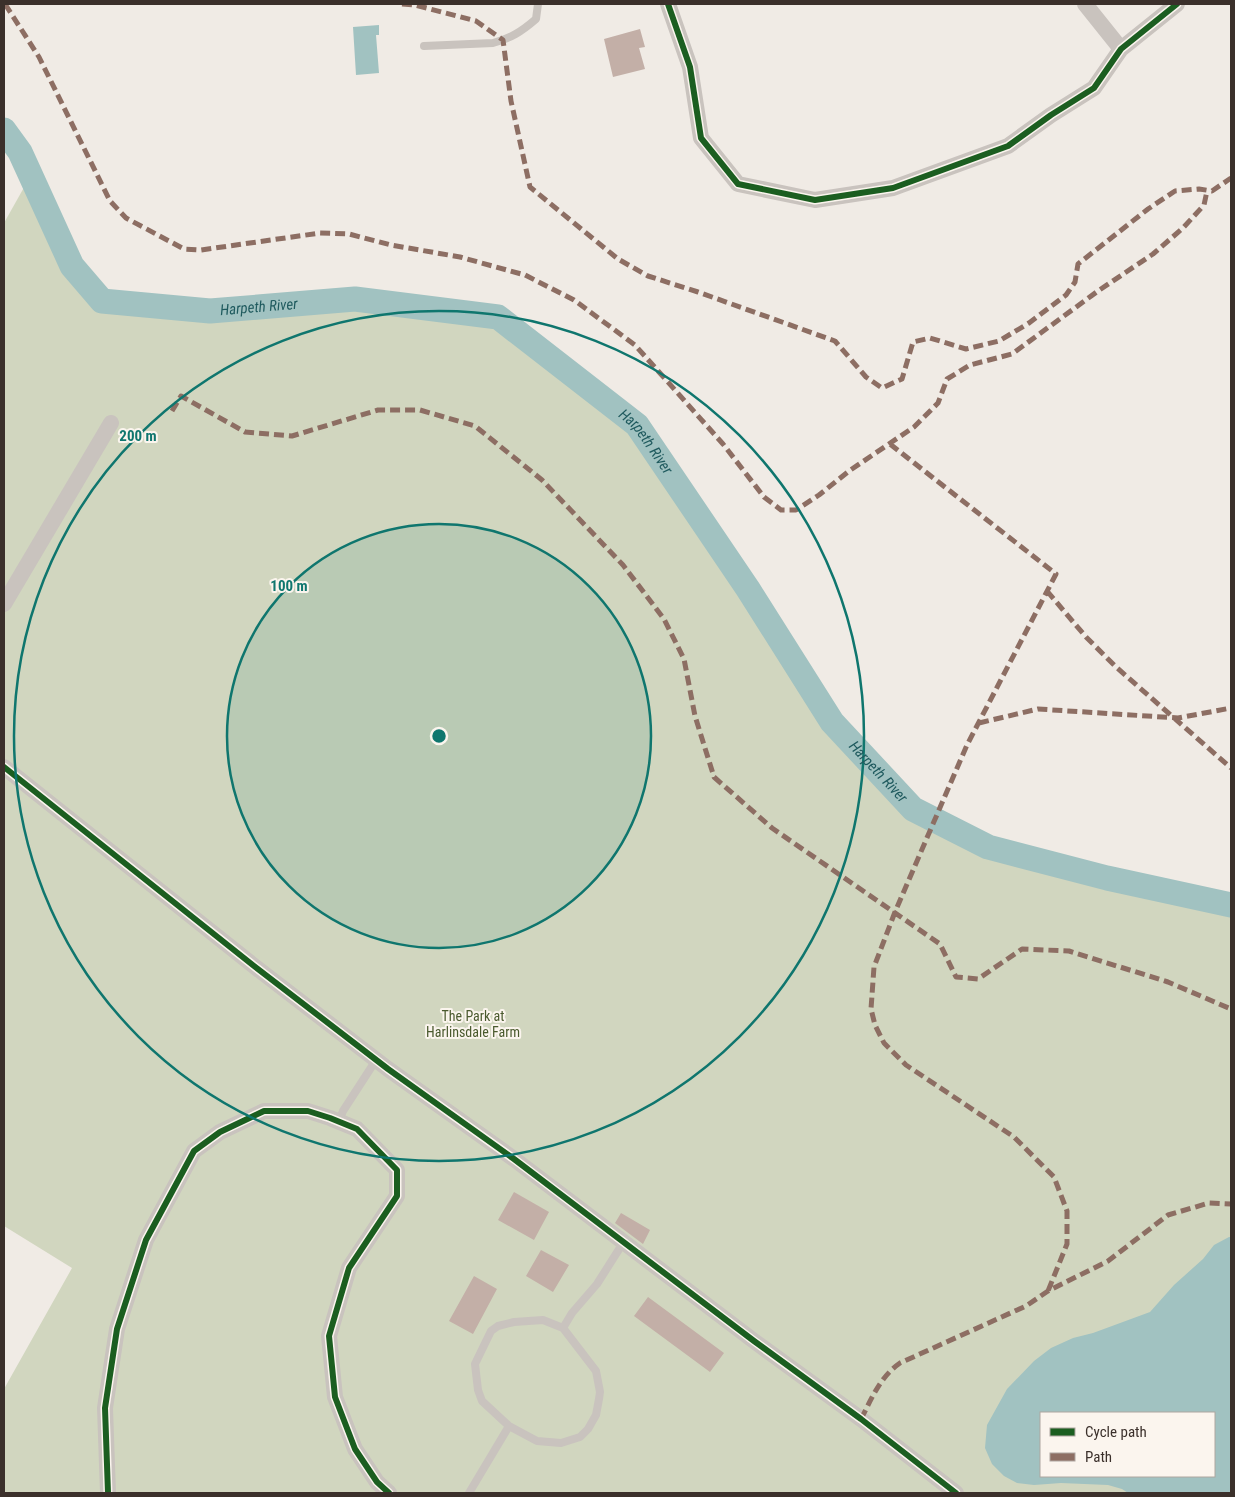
<svg xmlns="http://www.w3.org/2000/svg" width="1235" height="1497" font-family="'Roboto Condensed',sans-serif">
  <style>
    .green { fill: #d1d6bf; fill-rule: evenodd }
    .water { fill: #a1c2c1; fill-rule: evenodd }
    .lines { fill: none; stroke-linecap: round; stroke-linejoin: round }
    .river { stroke: #a1c2c1; stroke-width: 25 }
    .building { fill: #c3afa7 }
    .lane { stroke: #c9c3be; stroke-width: 8 }
    .street { stroke: #c9c3be; stroke-width: 16 }
    .quiet { stroke: #8d6e63; stroke-width: 5; stroke-dasharray: 10 5; stroke-linecap: butt }
    .cycleway-casing { stroke: #fbf5ee; stroke-width: 9 }
    .cycleway { stroke: #1b5e20; stroke-width: 6 }
    .ring { fill: none; stroke: #0f766e; stroke-width: 2.5 }
    .labels { text-anchor: middle; dominant-baseline: central; stroke-width: 4; stroke-linejoin: round; paint-order: stroke }
    .park-label { font-size: 14px; fill: #4a5a2e; stroke: #fbf5ee }
    .water-label { font-size: 15px; font-style: italic; fill: #1f5a5e; stroke: #fbf5ee }
    .centre { fill: #0f766e; stroke: #fbf5ee; stroke-width: 2.5 }
    .ring-label { font-size: 15px; text-anchor: middle; font-weight: bold; fill: #0f766e; stroke: #fbf5ee; stroke-width: 4; stroke-linejoin: round; paint-order: stroke }
  </style>
  <rect width="100%" height="100%" fill="#f0ebe5"/>
  <path class="green" d="M 31,175 L 72,266 L 103,301 L 210,311 L 355,299 L 498,317 L 637,425 L 748,589 L 832,722 L 913,809 L 988,847 L 1107,878 L 1231,905 L 1231,1493 L 4,1493 L 4,1389 L 72,1268 L 4,1226 L 4,223 ZM 1041,1413 L 1214,1413 L 1214,1476 L 1041,1476 Z"/>
  <path class="water" d="M 379,25 L 379,35 L 376,35 L 379,73 L 356,75 L 353,27 Z
    M 1229,1237 L 1231,1237 L 1231,1493 L 1128,1493 L 1122,1489 L 1108,1485 L 1061,1483 L 1034,1485 L 1017,1483 L 1004,1476 L 992,1464 L 985,1448 L 987,1425 L 1007,1389 L 1034,1361 L 1051,1348 L 1073,1338 L 1093,1333 L 1150,1312 L 1174,1285 L 1203,1259 L 1214,1245 ZM 1041,1413 L 1214,1413 L 1214,1476 L 1041,1476 Z"/>
  <g class="lines">
    <path class="river" id="s1" d="M 4,130 L 20,152 L 72,266 L 102,301 L 210,311 L 355,299 L 498,317 L 637,425 L 748,589 L 832,722 L 913,809 L 988,847 L 1107,878 L 1231,905"/>
  </g>
  <path class="building" d="M 640,29 L 645,47 L 639,48 L 645,69 L 613,77 L 604,39 Z
    M 514,1192 L 549,1212 L 534,1240 L 498,1220 Z
    M 621,1213 L 650,1230 L 643,1244 L 615,1223 Z
    M 541,1250 L 569,1265 L 553,1292 L 526,1276 Z
    M 474,1276 L 497,1289 L 473,1334 L 449,1321 Z
    M 648,1297 L 724,1353 L 710,1372 L 634,1316 Z"/>
  <g class="lines">
    <path class="lane" d="M 424,46 L 493,43 C 511,38 521,32 536,19 L 538,4
      M 339,1121 L 343,1111 L 376,1060
      M 563,1328 L 596,1371 L 600,1392 L 599,1399 L 596,1415 L 588,1429 L 580,1437 L 561,1443 L 537,1441 L 509,1426 L 482,1401 L 478,1390 L 475,1364 L 491,1331 L 498,1326 L 514,1322 L 543,1320 L 563,1328 L 572,1313 L 597,1284 L 623,1243
      M 469,1493 L 509,1426"/>
    <path class="street" d="M 668,4 L 690,67 L 701,138 L 738,184 L 815,200 L 893,188 L 1008,146 L 1051,115 L 1094,88 L 1121,49 L 1177,4
      M 1085,4 L 1121,49
      M 4,604 L 111,423
      M 4,767 L 254,966 L 388,1069 L 514,1159 L 754,1341 L 861,1419 L 956,1493
      M 108,1493 L 105,1408 L 117,1329 L 146,1240 L 194,1151 L 220,1132 L 264,1111 L 308,1111 L 330,1118 L 357,1129 L 397,1170 L 397,1196 L 349,1268 L 329,1336 L 335,1397 L 355,1449 L 377,1482 L 389,1493"/>
    <path class="quiet" d="M 5,4 L 39,57 L 110,201 L 126,218 L 184,249 L 201,250 L 320,233 L 349,234 L 391,245 L 460,257 L 525,275 L 574,300 L 635,345 L 723,444 L 764,497 L 781,510 L 796,510 L 819,495 L 849,471 L 914,427 L 938,403 L 947,379 L 970,365 L 1012,354 L 1098,291 L 1153,254 L 1183,228 L 1204,205 L 1207,191
      M 402,4 L 415,5 L 476,21 L 503,40 L 511,101 L 530,187 L 618,259 L 648,276 L 698,292 L 835,341 L 866,377 L 882,388 L 902,379 L 913,342 L 930,338 L 966,349 L 999,341 L 1029,323 L 1066,295 L 1075,282 L 1078,264 L 1148,209 L 1175,191 L 1199,189 L 1212,191 L 1231,178
      M 172,411 L 181,396 L 245,432 L 292,436 L 378,410 L 420,410 L 475,426 L 542,480 L 623,565 L 664,619 L 684,659 L 695,716 L 714,777 L 772,828 L 940,944 L 956,977 L 978,979 L 1022,949 L 1069,951 L 1168,982 L 1231,1009
      M 890,444 L 1056,574 L 967,745 L 895,912 L 874,967 L 871,1009 L 875,1025 L 884,1043 L 906,1065 L 1014,1137 L 1054,1177 L 1067,1211 L 1067,1244 L 1048,1291
      M 1047,591 L 1086,637 L 1116,667 L 1231,768
      M 979,723 L 1038,709 L 1178,718 L 1231,708
      M 861,1419 C 872,1398 880,1377 900,1363 L 1026,1306 L 1048,1291 L 1108,1261 L 1168,1215 L 1209,1203 L 1231,1204"/>
    <defs>
      <path id="cycleway" d="M 668,4 L 690,67 L 701,138 L 738,184 L 815,200 L 893,188 L 1008,146 L 1051,115 L 1094,88 L 1121,49 L 1177,4
        M 4,767 L 254,966 L 388,1069 L 514,1159 L 754,1341 L 861,1419 L 956,1493
        M 108,1493 L 105,1408 L 117,1329 L 146,1240 L 194,1151 L 220,1132 L 264,1111 L 308,1111 L 330,1118 L 357,1129 L 397,1170 L 397,1196 L 349,1268 L 329,1336 L 335,1397 L 355,1449 L 377,1482 L 389,1493"/>
    </defs>
    <use href="#cycleway" class="cycleway-casing"/>
    <use href="#cycleway" class="cycleway"/>
  </g>
  <circle cx="439" cy="736" r="212" fill="#0f766e" fill-opacity=".12"/>
  <g class="ring">
    <circle cx="439" cy="736" r="212"/>
    <circle cx="439" cy="736" r="425"/>
  </g>
  <g class="labels">
    <g class="park-label">
      <text x="473" y="1016">The Park at<tspan x="473" dy="16">Harlinsdale Farm</tspan></text>
    </g>
    <g class="water-label">
      <text stroke="none"><textPath href="#s1" startOffset="356">Harpeth River</textPath></text>
      <text stroke="none"><textPath href="#s1" startOffset="791">Harpeth River</textPath></text>
      <text stroke="none"><textPath href="#s1" startOffset="1196">Harpeth River</textPath></text>
    </g>
  </g>
  <circle cx="439" cy="736" r="8" class="centre"/>
  <g class="ring-label">
    <text x="138" y="441">200 m</text>
    <text x="289" y="591">100 m</text>
  </g>
  <rect width="1235" height="1497" fill="none" stroke="#3b302b" stroke-width="10"/>
  <rect x="1040" y="1412" width="175" height="65" fill="#fbf5ee" stroke="#aea6a0"/>
  <rect x="1050" y="1428" width="25" height="8" fill="#1b5e20" stroke="#aea6a0"/>
  <text x="1085" y="1437" font-size="15" fill="#3b302b">Cycle path</text>
  <rect x="1050" y="1453" width="25" height="8" fill="#8d6e63" stroke="#aea6a0"/>
  <text x="1085" y="1462" font-size="15" fill="#3b302b">Path</text>
</svg>
